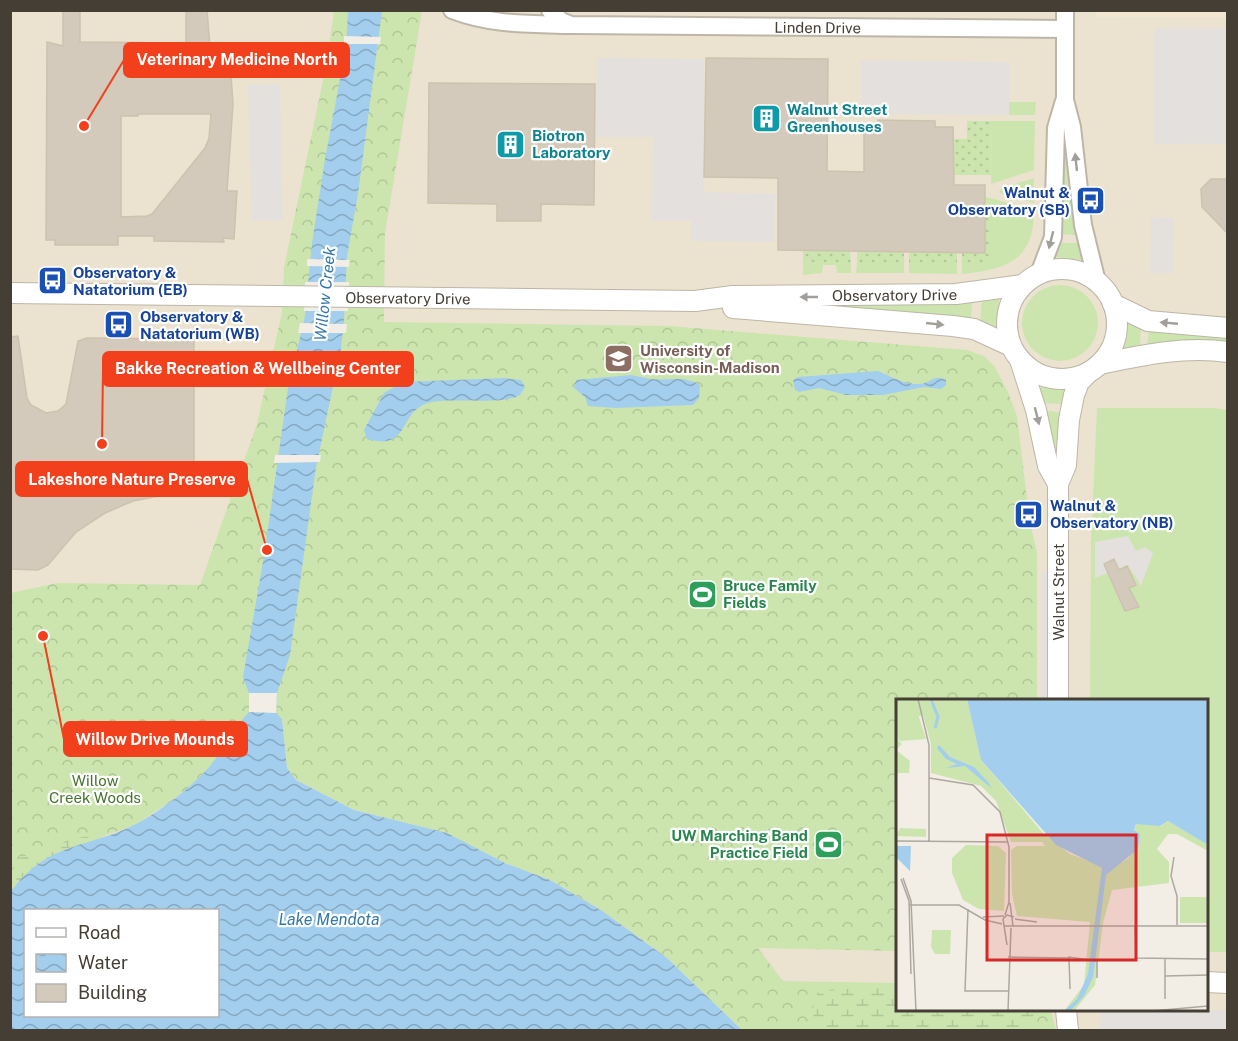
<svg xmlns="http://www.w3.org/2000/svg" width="1238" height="1041" font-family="'Public Sans',sans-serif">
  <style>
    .commercial { fill: #f3e5d0 }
    .education { fill: #ebe3cf; fill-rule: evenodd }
    .grass { fill: #cce5af }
    .forest { fill: url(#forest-crowns) }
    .wetland { fill: url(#wetland-marsh) }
    .garden { fill: url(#garden-dots) }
    .parking { fill: #e3e0dd }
    .water { fill: url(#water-waves); fill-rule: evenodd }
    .pier { fill: #f2eee5 }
    .building { fill: #d3cabb; stroke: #cdc2ae; stroke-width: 1.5; fill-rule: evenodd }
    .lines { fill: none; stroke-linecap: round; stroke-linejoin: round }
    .minor-casing { stroke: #bdb6a8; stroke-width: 20 }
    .tertiary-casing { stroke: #bdb6a8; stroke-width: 22 }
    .minor { stroke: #fff; stroke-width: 16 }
    .tertiary { stroke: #fff; stroke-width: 20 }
    .oneway { fill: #a29e9a }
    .labels { text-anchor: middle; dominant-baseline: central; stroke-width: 4.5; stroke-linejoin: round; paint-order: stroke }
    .street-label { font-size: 15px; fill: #443e35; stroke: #fff }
    .culture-label { font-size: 15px; font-weight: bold; fill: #0d838f; stroke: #fff; text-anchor: start }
    .transit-label { font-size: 15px; font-weight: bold; fill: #164399; stroke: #fff; text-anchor: start }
    .education-label { font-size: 15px; font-weight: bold; fill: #785e54; stroke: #fff; text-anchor: start }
    .leisure-label { font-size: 15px; font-weight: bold; fill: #27864d; stroke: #fff; text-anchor: start }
    .park-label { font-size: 15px; fill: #45732b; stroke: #fff }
    .water-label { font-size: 16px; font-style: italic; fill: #3277ab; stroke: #fff }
    .inset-river { fill: none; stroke: #a3ceed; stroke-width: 3 }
    .inset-road { fill: none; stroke: #aca89f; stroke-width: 1.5 }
    .view { fill: #d62828; fill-opacity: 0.15; stroke: #d62828; stroke-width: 3 }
    .inset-edge { fill: none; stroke: #443e35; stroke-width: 3 }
    .leader { fill: none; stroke: #f23f1c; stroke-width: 2 }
    .callout-dot { fill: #f23f1c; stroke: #fff; stroke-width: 2 }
    .callout { fill: #f23f1c; stroke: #f23f1c; stroke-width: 2 }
    .callout-label { font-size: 16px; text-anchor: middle; font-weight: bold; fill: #fff }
  </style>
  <defs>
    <pattern id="forest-crowns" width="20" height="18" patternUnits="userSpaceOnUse" patternTransform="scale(1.5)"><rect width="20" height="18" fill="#cce5af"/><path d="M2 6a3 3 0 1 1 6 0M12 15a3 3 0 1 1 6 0" fill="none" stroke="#b0c697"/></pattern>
    <pattern id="wetland-marsh" width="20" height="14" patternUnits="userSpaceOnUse" patternTransform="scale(1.5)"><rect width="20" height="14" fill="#cce5af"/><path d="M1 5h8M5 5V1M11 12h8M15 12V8" fill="none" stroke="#b0c697"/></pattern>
    <pattern id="garden-dots" width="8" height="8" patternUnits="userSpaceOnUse" patternTransform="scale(1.5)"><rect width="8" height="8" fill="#cce5af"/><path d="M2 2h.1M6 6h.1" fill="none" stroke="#b0c697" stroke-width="1.8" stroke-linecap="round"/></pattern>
    <pattern id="water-waves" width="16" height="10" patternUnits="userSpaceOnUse" patternTransform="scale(1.5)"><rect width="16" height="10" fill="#a3ceed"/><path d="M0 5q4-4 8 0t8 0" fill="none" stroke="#86a9c1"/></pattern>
  </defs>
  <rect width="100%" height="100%" fill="#f2eee5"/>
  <path class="commercial" d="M 1096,11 L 1227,11 L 1227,18 L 1097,17 Z"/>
  <path class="education" d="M 1096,10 L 1097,17 L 1227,18 L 1227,1030 L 742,1030 L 667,958 L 601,910 L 446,833 L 354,810 L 296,780 L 15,886 L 11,893 L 11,11 ZM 898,700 L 1206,700 L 1206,1010 L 898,1010 Z"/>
  <path class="grass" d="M 1009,102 L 1036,102 L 1035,115 L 1009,115 Z
    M 992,121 L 1035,121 L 1034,170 L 991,184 Z
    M 1063,143 L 1066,144 L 1076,235 L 1060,234 Z
    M 1034,178 L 1034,203 L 1002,194 L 999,191 L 1002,188 Z
    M 990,198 L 1034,210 C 1034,261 1007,269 962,274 L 962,263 L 990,263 Z
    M 1059,243 L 1078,243 L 1083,260 L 1054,257 Z
    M 803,262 L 851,263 L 851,273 L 837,273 L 836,265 L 823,265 L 822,273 L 803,275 Z
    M 857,263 L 904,263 L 904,273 L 856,273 Z
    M 909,263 L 957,263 L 957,274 L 909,273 Z
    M1022 323a38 38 0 1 1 76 0a38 38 0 1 1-76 0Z
    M 999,298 L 996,329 L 980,322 L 982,300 Z
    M 972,302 L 971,319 L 828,308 L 828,303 Z
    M 1126,321 L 1141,327 L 1140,346 L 1121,350 L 1127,332 Z
    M 1149,329 L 1227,336 L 1227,341 L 1191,341 L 1147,345 Z
    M 1036,386 L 1056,389 L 1067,388 L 1061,404 L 1042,403 Z
    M 1097,408 L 1214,408 L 1227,410 L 1227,952 L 1207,952 L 1206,700 L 1090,700 L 1091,541 Z
    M 1050,411 L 1060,413 L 1058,450 L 1053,450 L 1045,412 Z"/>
  <path class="forest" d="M 334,11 L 422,11 L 385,233 L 384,322 L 669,326 L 967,350 L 984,356 L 995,367 L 1008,392 L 1017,416 L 1030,523 L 1037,552 L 1037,700 L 898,700 L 897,951 L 758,948 L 783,981 L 897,983 L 898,1010 L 1051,1010 L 1056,1030 L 742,1030 L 667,958 L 601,910 L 550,880 L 507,864 L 446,833 L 354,810 L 296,780 L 287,768 L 282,719 L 219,756 L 197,781 L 167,804 L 133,826 L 106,835 L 15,886 L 11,893 L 11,593 L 57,583 L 200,585 L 257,424 L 282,312 L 284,267 L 326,66 Z"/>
  <path class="wetland" d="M 106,835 C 65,849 37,855 11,893 L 11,861 L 82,837 Z
    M 864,987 L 897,987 L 898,1010 L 1033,1010 L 1035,1030 L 820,1030 C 811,1017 811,1007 818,992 Z"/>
  <path class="garden" d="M 967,121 L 992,121 L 991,175 L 954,175 L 953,139 L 967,139 Z
    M 985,197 L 990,198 L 990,264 L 962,263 L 962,253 L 985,253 Z
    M 803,251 L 850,251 L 851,263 L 803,262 Z
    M 857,252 L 904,252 L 904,263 L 857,263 Z
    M 909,252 L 957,253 L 957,263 L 909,263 Z"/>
  <path class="parking" d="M 1155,28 L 1227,28 L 1227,144 L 1153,144 L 1153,45 Z
    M 597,58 L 704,59 L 704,192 L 775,194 L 774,242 L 691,241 L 691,221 L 652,221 L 653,137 L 596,137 Z
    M 861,60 L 1009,62 L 1009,115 L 862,114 Z
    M 280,84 L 283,220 L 252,221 L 248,85 Z
    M 1151,217 L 1174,218 L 1173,273 L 1150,273 Z
    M 1128,536 L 1136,551 L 1145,547 L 1153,553 L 1141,586 L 1128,565 L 1095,578 L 1095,542 Z
    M 1042,572 L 1052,572 L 1052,700 L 1042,700 Z
    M 1101,1010 L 1227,1010 L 1227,1030 L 1100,1030 Z"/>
  <path class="water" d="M 348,11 L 382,11 L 358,194 L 347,256 L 344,320 L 341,349 L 316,467 L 290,655 L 277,693 L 276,713 L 282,719 L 287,768 L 296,780 L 354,810 L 447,833 L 507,864 L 550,880 L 601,910 L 667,958 L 742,1030 L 11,1030 L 10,893 C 46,843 83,849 132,826 C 144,820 157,812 167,804 C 187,790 206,773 220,753 C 230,740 237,724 249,712 L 249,693 L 243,677 L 264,556 L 288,388 L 305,316 L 312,243 L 325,159 L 346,48 ZM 26,910 L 218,910 L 218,1016 L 26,1016 Z
    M 878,371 C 890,376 905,385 919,384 C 930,384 934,373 946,380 L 946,385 L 941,389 L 924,387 L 883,395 L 846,395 L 819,388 L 799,392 L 795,390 L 793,380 L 798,377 Z
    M 631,375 C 637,376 644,378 651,379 C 669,381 684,375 700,385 L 699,398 L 693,405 L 616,408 L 588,406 L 585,397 L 574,388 L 576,380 Z
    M 505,378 L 521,380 L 525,387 C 525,388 520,394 520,395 C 506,405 452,398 432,402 C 396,409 413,452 367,439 L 364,430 L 384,393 L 403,382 Z"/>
  <path class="pier" d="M 344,36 L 381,37 L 380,44 L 344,44 Z
    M 307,259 L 350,260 L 349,267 L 307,266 Z
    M 305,282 L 349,282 L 348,311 L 304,311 Z
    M 300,323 L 347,324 L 346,333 L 298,333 Z
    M 275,455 L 321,455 L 320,462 L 274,463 Z
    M 249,693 L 277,693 L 276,713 L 249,712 Z"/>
  <path class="building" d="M 63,10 L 80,10 L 80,42 L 186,43 L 186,10 L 207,10 L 210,47 L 229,45 L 233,104 L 227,191 L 237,191 L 234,239 L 223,238 L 224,242 L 154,241 L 154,236 L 118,236 L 118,245 L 55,245 L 55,240 L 46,240 L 47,42 L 63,46 ZM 138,114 L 211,114 L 209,138 L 205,148 L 152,214 L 147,216 L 121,217 L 121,116 L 138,116 Z
    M 706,58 L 828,59 L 827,171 L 864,172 L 864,128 L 878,127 L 878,120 L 935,121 L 935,127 L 953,127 L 954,185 L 985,185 L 985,253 L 778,250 L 778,178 L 704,177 Z
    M 429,83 L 595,84 L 594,205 L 541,204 L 541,221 L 497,221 L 497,204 L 428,203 Z
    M 1211,179 L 1227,179 L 1227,233 L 1202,207 L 1201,189 Z
    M 18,336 L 27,398 L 31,405 L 46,413 L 58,411 L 66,404 L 78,341 L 87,338 L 194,339 L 194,476 L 189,487 L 180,492 L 133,501 L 105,513 L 76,532 L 48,565 L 38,570 L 10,569 L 10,337 Z
    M 1114,559 L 1119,570 L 1127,566 L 1136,585 L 1129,588 L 1139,607 L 1125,611 L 1104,564 Z"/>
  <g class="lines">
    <defs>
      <g id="minor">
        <path d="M 452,10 C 491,25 528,24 569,25"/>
        <path id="s1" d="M 550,10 L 561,21 L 571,25 L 1065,29"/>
        <path d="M 1065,10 L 1065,100 L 1072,127 L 1083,225 L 1097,282"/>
        <path d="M 1039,274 L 1053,237 L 1056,128 L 1064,101"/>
      </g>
      <g id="tertiary">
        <circle cx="1062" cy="324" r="55"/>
        <path id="s2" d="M 10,293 L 695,301 L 733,296 L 956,294 L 1022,285"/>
        <path d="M 1113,304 L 1148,321 L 1228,328"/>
        <path d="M 733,308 L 953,326 L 974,329 L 1011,346"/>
        <path d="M 1020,360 L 1036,410 L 1048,466 L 1058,484"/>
        <path d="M 1100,364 C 1143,355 1184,346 1228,352"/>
        <path d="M 1058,700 L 1058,484 L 1066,465 L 1069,420 L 1074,395 L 1079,382 L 1089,372"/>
        <path d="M 1206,982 L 1228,983"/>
        <path d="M 1066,1010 L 1068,1030"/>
      </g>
    </defs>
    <use href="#minor" class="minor-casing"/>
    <use href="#tertiary" class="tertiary-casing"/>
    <use href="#minor" class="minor"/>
    <use href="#tertiary" class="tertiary"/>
  </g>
  <defs><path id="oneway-solid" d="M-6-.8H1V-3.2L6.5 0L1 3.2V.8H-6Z" transform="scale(1.5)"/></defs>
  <g class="oneway">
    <use href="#oneway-solid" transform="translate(1076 162) rotate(-96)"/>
    <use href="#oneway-solid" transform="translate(1051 240) rotate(104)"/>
    <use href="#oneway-solid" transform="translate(809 297) rotate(-180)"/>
    <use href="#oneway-solid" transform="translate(1169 323) rotate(-175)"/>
    <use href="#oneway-solid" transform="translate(935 324) rotate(6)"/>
    <use href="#oneway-solid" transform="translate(1037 416) rotate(76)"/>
  </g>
  <defs>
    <symbol id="building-square" viewBox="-11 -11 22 22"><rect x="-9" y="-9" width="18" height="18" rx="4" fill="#0f9aa8" stroke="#fff"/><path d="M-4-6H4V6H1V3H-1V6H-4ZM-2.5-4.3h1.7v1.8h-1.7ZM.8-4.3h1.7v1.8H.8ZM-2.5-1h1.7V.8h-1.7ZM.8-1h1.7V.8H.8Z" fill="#fff"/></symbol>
    <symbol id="bus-square" viewBox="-11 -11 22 22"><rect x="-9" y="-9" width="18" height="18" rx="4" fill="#1a4fb4" stroke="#fff"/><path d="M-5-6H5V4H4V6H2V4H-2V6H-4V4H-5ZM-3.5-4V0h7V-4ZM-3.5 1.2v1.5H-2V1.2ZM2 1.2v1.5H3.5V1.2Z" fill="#fff"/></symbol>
    <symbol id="university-square" viewBox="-11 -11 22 22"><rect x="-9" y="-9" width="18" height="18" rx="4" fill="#8d6e63" stroke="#fff"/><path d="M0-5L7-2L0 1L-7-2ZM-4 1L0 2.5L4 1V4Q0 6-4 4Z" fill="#fff"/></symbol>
    <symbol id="stadium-square" viewBox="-11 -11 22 22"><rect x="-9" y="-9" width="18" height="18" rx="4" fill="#2e9e5b" stroke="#fff"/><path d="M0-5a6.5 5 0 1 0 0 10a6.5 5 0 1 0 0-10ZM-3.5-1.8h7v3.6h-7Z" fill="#fff"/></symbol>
  </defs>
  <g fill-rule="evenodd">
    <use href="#building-square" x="750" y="102" width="33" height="33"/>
    <use href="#building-square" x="494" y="128" width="33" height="33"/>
    <use href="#bus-square" x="1074" y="184" width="33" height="33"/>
    <use href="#bus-square" x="36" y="264" width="33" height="33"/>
    <use href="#bus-square" x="102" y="308" width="33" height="33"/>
    <use href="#university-square" x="602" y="342" width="33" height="33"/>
    <use href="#bus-square" x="1012" y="498" width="33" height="33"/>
    <use href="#stadium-square" x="686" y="578" width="33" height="33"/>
    <use href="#stadium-square" x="812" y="828" width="33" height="33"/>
  </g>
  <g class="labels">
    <g class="street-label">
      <text stroke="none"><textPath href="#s1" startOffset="273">Linden Drive</textPath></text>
      <text stroke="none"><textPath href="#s2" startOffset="885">Observatory Drive</textPath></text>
      <text stroke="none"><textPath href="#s2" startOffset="398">Observatory Drive</textPath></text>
      <text transform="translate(1058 592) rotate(-90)">Walnut Street</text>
    </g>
    <g class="culture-label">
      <text x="787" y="109">Walnut Street<tspan x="787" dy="17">Greenhouses</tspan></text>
      <text x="532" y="135">Biotron<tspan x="532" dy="17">Laboratory</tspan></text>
    </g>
    <g class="transit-label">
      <text x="1070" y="192" text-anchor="end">Walnut &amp;<tspan x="1070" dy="17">Observatory (SB)</tspan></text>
      <text x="73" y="272">Observatory &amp;<tspan x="73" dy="17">Natatorium (EB)</tspan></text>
      <text x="140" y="316">Observatory &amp;<tspan x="140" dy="17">Natatorium (WB)</tspan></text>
      <text x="1050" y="505">Walnut &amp;<tspan x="1050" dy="17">Observatory (NB)</tspan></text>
    </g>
    <g class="education-label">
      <text x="640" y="350">University of<tspan x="640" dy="17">Wisconsin-Madison</tspan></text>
    </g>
    <g class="leisure-label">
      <text x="723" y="585">Bruce Family<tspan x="723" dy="17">Fields</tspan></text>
      <text x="808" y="835" text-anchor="end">UW Marching Band<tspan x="808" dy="17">Practice Field</tspan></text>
    </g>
    <g class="park-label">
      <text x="95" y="780">Willow<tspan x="95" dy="17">Creek Woods</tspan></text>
    </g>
    <g class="water-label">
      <text transform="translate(325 294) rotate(-84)">Willow Creek</text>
      <text x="329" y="919">Lake Mendota</text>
    </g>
  </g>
  <g transform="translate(896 699)">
    <rect width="312" height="312" fill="#f2eee5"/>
    <path d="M 22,15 L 30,40 L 4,42 L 0,38 L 0,16 ZM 0,39 L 6,45 L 0,51 L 14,62 L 13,74 L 0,74 ZM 4,129 L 30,130 L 30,138 L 0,137 ZM 102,147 L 110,154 L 108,212 L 83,210 L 67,201 L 56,174 L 56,159 L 70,146 Z" fill="#cce5af"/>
    <path d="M 0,0 L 71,0 L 85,61 L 147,134 L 174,155 L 214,170 L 233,159 L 243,134 L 239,132 L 240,125 L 246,123 L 265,127 L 272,122 L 312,146 L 312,152 L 281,135 L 272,135 L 261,150 L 273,163 L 273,184 L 216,191 L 207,224 L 199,286 L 178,312 L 168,312 L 188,286 L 194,223 L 121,217 L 116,195 L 115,151 L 121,147 L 149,147 L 146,143 L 115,143 L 100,102 L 85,87 L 35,74 L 35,45 L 27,16 L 14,20 L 0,18 ZM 284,198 L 312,198 L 312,224 L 284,224 ZM 36,231 L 55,231 L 54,255 L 39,255 L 35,248 Z" fill="#cce5af"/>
    <path d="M0 9a11 11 0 1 1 22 0a11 11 0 1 1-22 0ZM 30,0 L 71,0 L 85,61 L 38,28 ZM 115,104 L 138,132 L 142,142 L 117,143 ZM 242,124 L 252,133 L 250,147 L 246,154 L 241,157 L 228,161 L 233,159 L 243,134 L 238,131 Z" fill="#cce5af"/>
    <path d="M 71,0 L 312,0 L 312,146 L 272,122 L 264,127 L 240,125 L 238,131 L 244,135 L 242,150 L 210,176 L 197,278 L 188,297 L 174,312 L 168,312 L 181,300 L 192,275 L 206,169 L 160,146 L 85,61 ZM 43,46 L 54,58 L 78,68 L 93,84 L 95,89 L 69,67 L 50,69 L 61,65 L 50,60 L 41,49 ZM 0,147 L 15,147 L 14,172 L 0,158 Z" fill="#a3ceed"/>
    <path class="inset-river" d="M 35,0 L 42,18 L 39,29"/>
    <path class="inset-road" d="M 22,0 L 33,46 L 33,142M 33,79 L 77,86 L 104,113 L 113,148 L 113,203 L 109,216M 0,142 L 112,143M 278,158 L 275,177 L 281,197 L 281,226M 7,179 L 15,202 L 20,312M 5,180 L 13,202 L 15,275M 114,204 L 117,227M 13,206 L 63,206 L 89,221 L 106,225M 72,210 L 69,292 L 112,292M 87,218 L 108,217M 119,220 L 141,223M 239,226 L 240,259 L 312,260M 108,227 L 312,227M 111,246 L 107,220 L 111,216 L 118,218M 112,258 L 173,259 L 174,290M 172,258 L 201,262 L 201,279M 269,277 L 312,276M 269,300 L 269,259M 112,312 L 115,229M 256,312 L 312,307"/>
    <path class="view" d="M 91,136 L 240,136 L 240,261 L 91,261 Z"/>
    <rect width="312" height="312" class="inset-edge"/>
  </g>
  <path class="leader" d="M84 126L124 60M102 444L103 369M267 550L247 479M43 636L64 739"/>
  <g class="callout-dot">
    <circle cx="84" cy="126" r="6"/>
    <circle cx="102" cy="444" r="6"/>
    <circle cx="267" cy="550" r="6"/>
    <circle cx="43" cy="636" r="6"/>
  </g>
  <g class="callout">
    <rect x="124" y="43" width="225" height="34" rx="6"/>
    <rect x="103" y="352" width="310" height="34" rx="6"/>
    <rect x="16" y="462" width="231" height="34" rx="6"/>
    <rect x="64" y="722" width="183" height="34" rx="6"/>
  </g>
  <g class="callout-label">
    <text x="237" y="65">Veterinary Medicine North</text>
    <text x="258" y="374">Bakke Recreation &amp; Wellbeing Center</text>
    <text x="132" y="485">Lakeshore Nature Preserve</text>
    <text x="155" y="745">Willow Drive Mounds</text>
  </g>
  <rect width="1238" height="1041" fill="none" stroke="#443e35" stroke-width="24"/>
  <rect x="24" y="909" width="195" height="108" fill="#ffffff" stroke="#b4b2ae" stroke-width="1.5"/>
  <rect x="36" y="928" width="30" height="9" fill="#ffffff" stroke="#b4b2ae" stroke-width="1.5"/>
  <text x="78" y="939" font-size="18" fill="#443e35">Road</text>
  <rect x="36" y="954" width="30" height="18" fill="url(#water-waves)" stroke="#b4b2ae" stroke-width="1.5"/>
  <text x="78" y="969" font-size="18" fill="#443e35">Water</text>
  <rect x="36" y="984" width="30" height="18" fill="#d3cabb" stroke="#b4b2ae" stroke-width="1.5"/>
  <text x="78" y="999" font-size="18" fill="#443e35">Building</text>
</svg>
